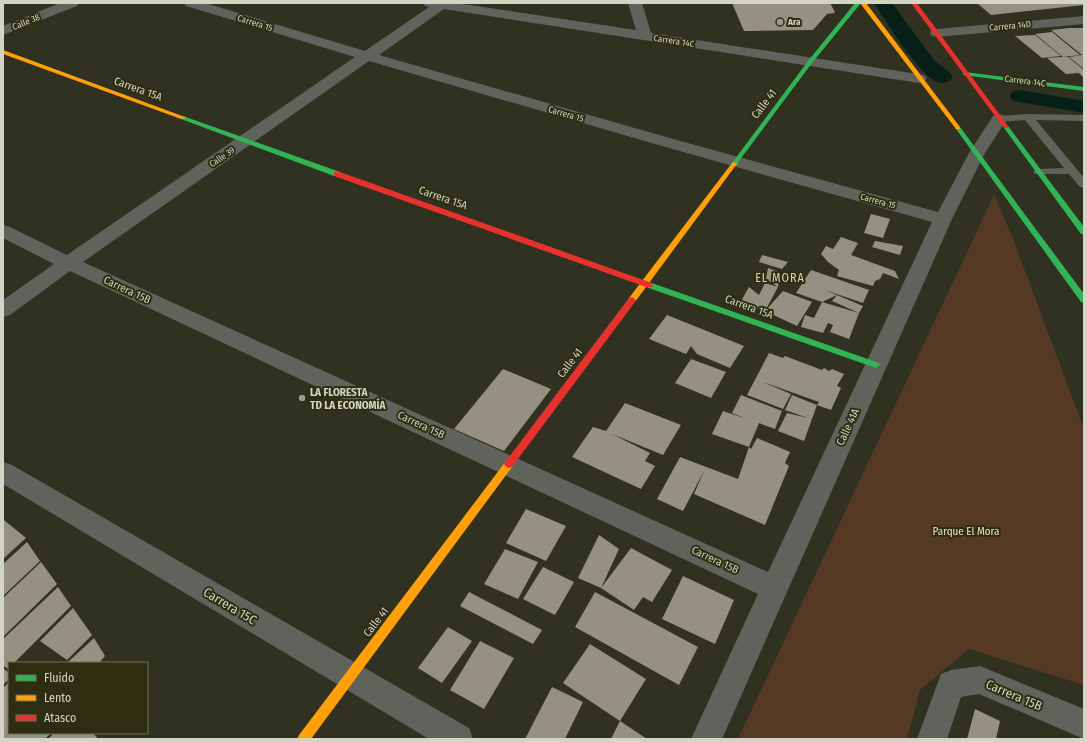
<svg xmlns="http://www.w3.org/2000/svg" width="1087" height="742" font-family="'Fira Sans Condensed',sans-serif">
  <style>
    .green { fill: #563924 }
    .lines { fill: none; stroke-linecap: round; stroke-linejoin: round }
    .canal { fill: #072017; fill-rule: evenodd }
    .building { fill: #959081 }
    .lane { fill: #60635c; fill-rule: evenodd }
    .street { fill: #60635c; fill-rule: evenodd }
    .fast { fill: #30b455; fill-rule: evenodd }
    .slow { fill: #ff9f0a; fill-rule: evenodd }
    .jam { fill: #e5322d; fill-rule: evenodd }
    .poi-dot { fill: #9a9c8b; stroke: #2c2d11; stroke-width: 1.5 }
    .labels { text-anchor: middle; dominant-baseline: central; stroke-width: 4; stroke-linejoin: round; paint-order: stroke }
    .far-street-label { font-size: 9px; fill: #d3d5c4; stroke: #2c2d11 }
    .far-poi-label { font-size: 9px; font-weight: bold; fill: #d3d5c4; stroke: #2c2d11; text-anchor: start }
    .street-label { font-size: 11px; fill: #d3d5c4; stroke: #2c2d11 }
    .poi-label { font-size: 11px; font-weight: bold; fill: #d3d5c4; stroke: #2c2d11; text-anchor: start }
    .park-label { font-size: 11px; fill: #f6dbcb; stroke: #2c2d11 }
    .neighbourhood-label { font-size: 12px; letter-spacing: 1px; fill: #d3d6b5; stroke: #2c2d11 }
    .near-street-label { font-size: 13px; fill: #d3d5c4; stroke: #2c2d11 }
  </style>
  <rect width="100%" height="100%" fill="#303121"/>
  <path class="green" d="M 994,195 L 1012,236 L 1084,429 L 1084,685 L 969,649 L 920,690 L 907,739 L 738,739 Z"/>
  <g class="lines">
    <path class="canal" d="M 874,3 L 892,3 L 934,60 L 950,73 L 953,77 L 950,81 C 945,83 940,84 935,81 C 916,70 887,23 874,3 Z
      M 1021,90 L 1084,101 L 1084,113 L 1013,101 L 1010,96 L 1013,91 Z"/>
  </g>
  <path class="building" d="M 732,3 L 830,3 L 835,12 L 834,13 L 827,14 L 813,30 L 752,31 L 744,31 Z
    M 977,3 L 1084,3 L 1084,5 L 991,15 Z
    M 1069,28 L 1084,28 L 1084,69 L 1069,57 L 1082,55 L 1051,30 Z
    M 1052,32 L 1080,55 L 1063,57 L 1035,34 Z
    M 1035,35 L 1061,56 L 1042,58 L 1015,36 Z
    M 1060,57 L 1068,57 L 1084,70 L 1084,78 L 1079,73 L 1066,74 L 1047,58 Z
    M 871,214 L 890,219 L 883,238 L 864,233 Z
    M 841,237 L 858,243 L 851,255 L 895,271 L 899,279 L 883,273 L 880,279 L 875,281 L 873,286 L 837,276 L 839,270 L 828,262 L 821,254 L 826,246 L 833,249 Z
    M 875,241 L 903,246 L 900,255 L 872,247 Z
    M 762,255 L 788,262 L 782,269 L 759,262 Z
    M 768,268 L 781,273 L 778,287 L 765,311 L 740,303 L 749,287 L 759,295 L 765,283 L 778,287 L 766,279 Z
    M 811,270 L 869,290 L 863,303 L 825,290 L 837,295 L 863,306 L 859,313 L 832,301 L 837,295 L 822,302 L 796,293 Z
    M 783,291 L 812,302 L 797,326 L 765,311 Z
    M 822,302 L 859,313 L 849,339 L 830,332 L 833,325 L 828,323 L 823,333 L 801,327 L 805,315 L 814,318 Z
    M 667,315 L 744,346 L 730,368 L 697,354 L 691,346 L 686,354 L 649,339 Z
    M 769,353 L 783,358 L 785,356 L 822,370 L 824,368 L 829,371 L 832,369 L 844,374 L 837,386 L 841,388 L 831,410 L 817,405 L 819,402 L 763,382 L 791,394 L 783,409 L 747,395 Z
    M 691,359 L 726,372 L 711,398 L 675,383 Z
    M 503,369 L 551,389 L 504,451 L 454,429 Z
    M 741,395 L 782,411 L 775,429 L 759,423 L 749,447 L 712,434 L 723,411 L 744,418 L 732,413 Z
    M 792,395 L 817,405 L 804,441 L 778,431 L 787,413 L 808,418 L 785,410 Z
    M 625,403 L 681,425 L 663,455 L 612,434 L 650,453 L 645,461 L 655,466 L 641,489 L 572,457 L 593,427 L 606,431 Z
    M 757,438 L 790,452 L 785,463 L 789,466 L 765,525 L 694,494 L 704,471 L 683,511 L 657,499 L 680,457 L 738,479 L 749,447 L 751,449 Z
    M 526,509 L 566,526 L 546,561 L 506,543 Z
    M 4,520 L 26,538 L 3,559 L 3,521 Z
    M 599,535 L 619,549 L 601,588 L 578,578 Z
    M 27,542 L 40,561 L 3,596 L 3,564 Z
    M 631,548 L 672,570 L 652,602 L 643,597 L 634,610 L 601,588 Z
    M 505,549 L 538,562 L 518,599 L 484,584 Z
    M 41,562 L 57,584 L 4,636 L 3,598 Z
    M 543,567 L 574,582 L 555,615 L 523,599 Z
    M 683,576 L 734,600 L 715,644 L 662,619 Z
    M 58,587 L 71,606 L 14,663 L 9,663 L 9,669 L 3,666 L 3,639 Z
    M 469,592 L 542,630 L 533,644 L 460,606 Z
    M 595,592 L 698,647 L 679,685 L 575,627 Z
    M 73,608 L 92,635 L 67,660 L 40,641 Z
    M 448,627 L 472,641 L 442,683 L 418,668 Z
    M 94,638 L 105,656 L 99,663 L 67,663 Z
    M 480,641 L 514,658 L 484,709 L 450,690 Z
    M 590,644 L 646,679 L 620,721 L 563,683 Z
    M 3,668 L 9,673 L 9,679 L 3,685 Z
    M 9,682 L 9,733 L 51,733 L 45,739 L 3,739 L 3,688 Z
    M 552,687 L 583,702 L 565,739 L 525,739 Z
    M 975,709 L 1000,721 L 996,739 L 967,739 Z
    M 620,721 L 647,739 L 611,739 Z
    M 54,733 L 92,733 L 97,737 L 95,739 L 48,739 Z"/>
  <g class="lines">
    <path class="lane" d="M 1028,114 L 1084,115 L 1084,121 L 1036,120 L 1084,178 L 1084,188 L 1080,187 L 1069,174 L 1035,174 L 1033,172 L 1039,169 L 1064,168 L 1025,120 L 999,122 L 994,119 L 999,116 Z"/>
    <path class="street" d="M 60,3 L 79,3 L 77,6 L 3,35 L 3,26 Z
      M 184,3 L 205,3 L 365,51 L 429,7 L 425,6 L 423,3 L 456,3 L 636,30 L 628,3 L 642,3 L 651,33 L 924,75 L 927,78 L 924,81 L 919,83 L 444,9 L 379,55 L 666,137 L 938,212 L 969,153 L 993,116 L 999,114 L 1005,116 L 1007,119 L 985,153 L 952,219 L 722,739 L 691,739 L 758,594 L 70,271 L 10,315 L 3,317 L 3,300 L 54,264 L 3,238 L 3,225 L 10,227 L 67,255 L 355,57 L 186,6 ZM 369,61 L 655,144 L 932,222 L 768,572 L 83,262 Z
      M 1084,16 L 1084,24 L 937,37 L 932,36 L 930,33 L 932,30 L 937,29 Z
      M 3,462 L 12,465 L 469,728 L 473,739 L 429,739 L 3,484 Z
      M 980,666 L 1084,709 L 1084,739 L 979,694 L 961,697 L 947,739 L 917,739 L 941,674 L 951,670 Z"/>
    <path class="fast" d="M 855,3 L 861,3 L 812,63 L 736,165 L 732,165 L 732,163 L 808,61 Z
      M 965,72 L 1084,87 L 1084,91 L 963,75 L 963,73 Z
      M 183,116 L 340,172 L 341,174 L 340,176 L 334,176 L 181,119 L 181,117 Z
      M 1006,125 L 1008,126 L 1084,227 L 1084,234 L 1081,234 L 1004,128 L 1004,126 Z
      M 958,126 L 960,127 L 1084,294 L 1084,303 L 1081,302 L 956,129 L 955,128 Z
      M 649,282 L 879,363 L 880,365 L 876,368 L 873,367 L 646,287 L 645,285 L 646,283 Z"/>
    <path class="slow" d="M 860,3 L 866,3 L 960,127 L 960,129 L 956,129 Z
      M 3,50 L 185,117 L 186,118 L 181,119 L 3,54 Z
      M 734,162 L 738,164 L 736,165 L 635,302 L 629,302 L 628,300 L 629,298 L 732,163 Z
      M 509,460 L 512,461 L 514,464 L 512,467 L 311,739 L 297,739 L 299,735 L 506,461 Z"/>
    <path class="jam" d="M 911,3 L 917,3 L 1008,126 L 1008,128 L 1004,128 Z
      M 334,172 L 340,172 L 652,283 L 653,285 L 652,287 L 646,287 L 334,176 Z
      M 632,297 L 636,300 L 635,302 L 512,467 L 509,468 L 506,467 L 504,464 L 506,461 L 629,298 Z"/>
  </g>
  <g class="poi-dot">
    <circle cx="780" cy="22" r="4"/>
    <circle cx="302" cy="398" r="4"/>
  </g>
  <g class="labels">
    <g class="far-street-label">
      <text transform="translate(26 22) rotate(-22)">Calle 38</text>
      <text transform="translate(255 23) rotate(17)">Carrera 15</text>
      <text transform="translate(1010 26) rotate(-5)">Carrera 14D</text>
      <text transform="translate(674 41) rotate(9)">Carrera 14C</text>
      <text transform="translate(1025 81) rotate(7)">Carrera 14C</text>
      <text transform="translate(566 114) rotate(16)">Carrera 15</text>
      <text transform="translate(222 157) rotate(-34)">Calle 39</text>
      <text transform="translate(878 201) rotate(15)">Carrera 15</text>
    </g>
    <g class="far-poi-label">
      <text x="788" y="22">Ara</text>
    </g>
    <g class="street-label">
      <text transform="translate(138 89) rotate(20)">Carrera 15A</text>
      <text transform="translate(764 104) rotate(-53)">Calle 41</text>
      <text transform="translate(443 198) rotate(19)">Carrera 15A</text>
      <text transform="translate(127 290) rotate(25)">Carrera 15B</text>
      <text transform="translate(749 307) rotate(20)">Carrera 15A</text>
      <text transform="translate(570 363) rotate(-53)">Calle 41</text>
      <text transform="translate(421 425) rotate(25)">Carrera 15B</text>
      <text transform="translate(848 427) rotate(-65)">Calle 41A</text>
      <text transform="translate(715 560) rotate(25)">Carrera 15B</text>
      <text transform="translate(376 622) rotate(-53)">Calle 41</text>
    </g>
    <g class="poi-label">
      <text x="310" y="392">LA FLORESTA<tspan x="310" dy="13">TD LA ECONOMÍA</tspan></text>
    </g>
    <g class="park-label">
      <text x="966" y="531">Parque El Mora</text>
    </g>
    <g class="neighbourhood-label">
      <text x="780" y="278">EL MORA</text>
    </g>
    <g class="near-street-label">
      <text transform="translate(230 606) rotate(31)">Carrera 15C</text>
      <text transform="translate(1014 695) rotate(23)">Carrera 15B</text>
    </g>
  </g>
  <rect width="1087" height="742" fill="none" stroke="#d3d5c4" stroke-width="8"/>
  <rect x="8" y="662" width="140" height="72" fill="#2c2d11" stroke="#6f7059"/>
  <rect x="16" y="675" width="20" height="6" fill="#30b455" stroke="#6f7059"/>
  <text x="44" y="682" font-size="12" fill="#d3d5c4">Fluido</text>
  <rect x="16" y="695" width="20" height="6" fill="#ff9f0a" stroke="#6f7059"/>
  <text x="44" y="702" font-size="12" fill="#d3d5c4">Lento</text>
  <rect x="16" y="715" width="20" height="6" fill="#e5322d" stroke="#6f7059"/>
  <text x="44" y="722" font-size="12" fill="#d3d5c4">Atasco</text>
</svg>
